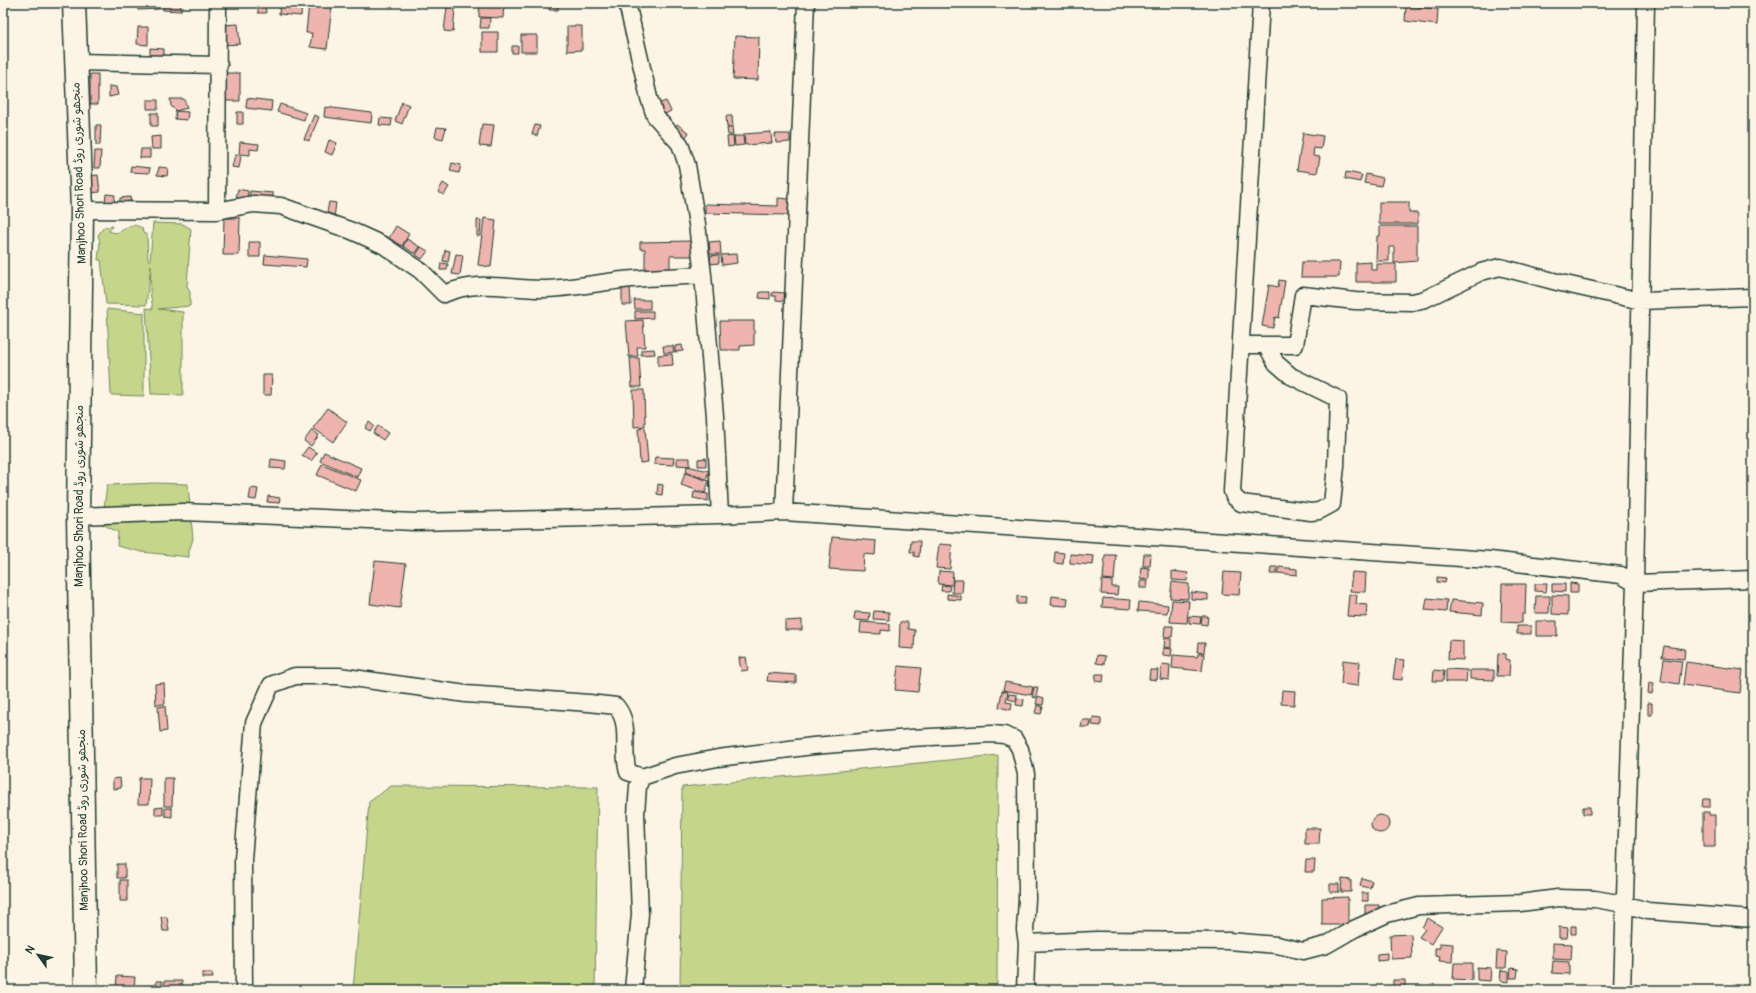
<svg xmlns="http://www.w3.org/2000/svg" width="1756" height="993" font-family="Pangolin,'Playpen Sans Arabic',sans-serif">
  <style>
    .green { fill: #c5d58a; stroke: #72895f }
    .building { fill: #efb4ae; stroke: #1f3d34 }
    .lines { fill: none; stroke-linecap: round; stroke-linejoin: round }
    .street-casing { stroke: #1f3d34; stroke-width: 19 }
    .secondary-casing { stroke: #1f3d34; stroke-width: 25 }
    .street { stroke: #fcf5e5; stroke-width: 16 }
    .secondary { stroke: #fcf5e5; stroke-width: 22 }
    .labels { text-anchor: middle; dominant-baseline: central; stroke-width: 3; stroke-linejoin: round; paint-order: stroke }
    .street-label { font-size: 12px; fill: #1f3d34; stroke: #fcf5e5 }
  </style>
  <rect width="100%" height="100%" fill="#fcf5e5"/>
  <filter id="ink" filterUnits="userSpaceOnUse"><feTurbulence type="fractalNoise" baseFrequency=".025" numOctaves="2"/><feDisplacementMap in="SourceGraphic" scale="8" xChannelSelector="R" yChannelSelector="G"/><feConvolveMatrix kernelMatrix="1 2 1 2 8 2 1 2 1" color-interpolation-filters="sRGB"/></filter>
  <g filter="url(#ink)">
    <path class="green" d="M 153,223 L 183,224 L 191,229 L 187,286 L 190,292 L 190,306 L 158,309 L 183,312 L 183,395 L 151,394 L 146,308 L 153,309 L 150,292 L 151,265 L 146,305 L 106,304 L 101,260 L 98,260 L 100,242 L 98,235 L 104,227 L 113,226 L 109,231 C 125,238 125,218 142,228 L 143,233 L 147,235 L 148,260 L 150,260 Z
      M 107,309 L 144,313 L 144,396 L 111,395 Z
      M 154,483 L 188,484 L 193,539 L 189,551 L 189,557 L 142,552 L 117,546 L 118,532 L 102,524 L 99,520 L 104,508 L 107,485 Z
      M 998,755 L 997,990 L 680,990 L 682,787 Z
      M 391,786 L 598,787 L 595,990 L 353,990 L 369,802 Z"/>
    <path class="building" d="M 137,3 L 159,3 L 159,9 L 138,10 Z
      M 164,3 L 181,3 L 181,11 L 163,10 Z
      M 258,3 L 265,3 L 266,13 L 258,13 Z
      M 280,3 L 302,3 L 301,16 L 279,14 Z
      M 309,3 L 350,3 L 349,7 L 332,5 L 327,49 L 310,47 L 312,33 L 306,33 Z
      M 480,3 L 504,3 L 503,18 L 479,17 Z
      M 549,3 L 558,3 L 558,10 L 549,10 Z
      M 1406,6 L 1438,9 L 1437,25 L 1405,21 Z
      M 447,7 L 455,8 L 453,32 L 444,31 Z
      M 481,18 L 490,18 L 489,28 L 480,28 Z
      M 238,24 L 240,44 L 223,45 L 222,25 Z
      M 567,26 L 582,26 L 582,50 L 567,51 Z
      M 138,27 L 148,27 L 148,45 L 137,44 Z
      M 482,32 L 498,32 L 498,52 L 482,52 Z
      M 521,35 L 537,35 L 537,52 L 521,52 Z
      M 735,36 L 759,37 L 758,80 L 733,79 Z
      M 512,46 L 518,46 L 518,53 L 512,53 Z
      M 150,48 L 164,49 L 164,58 L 150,58 Z
      M 225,73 L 240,73 L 240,101 L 226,101 Z
      M 90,74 L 98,74 L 98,104 L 90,104 Z
      M 109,86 L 116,87 L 118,95 L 109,97 Z
      M 247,98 L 272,101 L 271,111 L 246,108 Z
      M 170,99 L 184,99 L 187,108 L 176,111 L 171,106 Z
      M 147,100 L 158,100 L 158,109 L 147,109 Z
      M 666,101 L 671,111 L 663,115 L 658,104 Z
      M 402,102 L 409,105 L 402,124 L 395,121 Z
      M 280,104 L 306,113 L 304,120 L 277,112 Z
      M 325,107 L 372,113 L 371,123 L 324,117 Z
      M 176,111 L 188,112 L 187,120 L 175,119 Z
      M 237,112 L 243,112 L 243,124 L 237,124 Z
      M 151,113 L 158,113 L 158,126 L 151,126 Z
      M 314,115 L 319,117 L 309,141 L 304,139 Z
      M 726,116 L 732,116 L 733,127 L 727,127 Z
      M 380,118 L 392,119 L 391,126 L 379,125 Z
      M 482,124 L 494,125 L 491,147 L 479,146 Z
      M 677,124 L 689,133 L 684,139 L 672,130 Z
      M 96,125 L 101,125 L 100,145 L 96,145 Z
      M 535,125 L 540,126 L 537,136 L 532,134 Z
      M 437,127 L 446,128 L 443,139 L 435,137 Z
      M 727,128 L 732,128 L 733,135 L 728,135 Z
      M 771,132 L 772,143 L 745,145 L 744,134 Z
      M 1303,133 L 1323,136 L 1321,149 L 1314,148 L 1313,156 L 1320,157 L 1317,173 L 1297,170 Z
      M 775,134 L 790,134 L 790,142 L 776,143 Z
      M 161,136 L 161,149 L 152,149 L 151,137 Z
      M 733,136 L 734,146 L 728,147 L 727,137 Z
      M 734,136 L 743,136 L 744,145 L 735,146 Z
      M 329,140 L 337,143 L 332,155 L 325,152 Z
      M 240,142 L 259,144 L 258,150 L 250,149 L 250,155 L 239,154 Z
      M 141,149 L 150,149 L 150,158 L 140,158 Z
      M 95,151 L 101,151 L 100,168 L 94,168 Z
      M 235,155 L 241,156 L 239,168 L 232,167 Z
      M 452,163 L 461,165 L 459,173 L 450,171 Z
      M 131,166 L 150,168 L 149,173 L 130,172 Z
      M 159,167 L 168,168 L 167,176 L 157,175 Z
      M 1346,172 L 1362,175 L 1360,182 L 1345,179 Z
      M 1366,174 L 1383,178 L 1381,186 L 1364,183 Z
      M 98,175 L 100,192 L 91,193 L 89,176 Z
      M 443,183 L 449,187 L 444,195 L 438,192 Z
      M 238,189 L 248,191 L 247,200 L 236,198 Z
      M 250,191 L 273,193 L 272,201 L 249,198 Z
      M 106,194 L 115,195 L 114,204 L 105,203 Z
      M 130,197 L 131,201 L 120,202 L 120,198 Z
      M 778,198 L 789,199 L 788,215 L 705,213 L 705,204 L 778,206 Z
      M 329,202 L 336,203 L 334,218 L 326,217 Z
      M 1379,202 L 1409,202 L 1409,213 L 1418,213 L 1418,224 L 1379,224 Z
      M 224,218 L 240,218 L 239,255 L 223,255 Z
      M 484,218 L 496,220 L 491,267 L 478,265 Z
      M 477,220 L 481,220 L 480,236 L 477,236 Z
      M 396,226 L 409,234 L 402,246 L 389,238 Z
      M 1380,226 L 1417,226 L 1417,261 L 1394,263 L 1394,247 L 1389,247 L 1389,261 L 1376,261 L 1377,236 L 1380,236 Z
      M 407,239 L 420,247 L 415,254 L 403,246 Z
      M 693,241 L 693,256 L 670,256 L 670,273 L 645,273 L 645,249 L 640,249 L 640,242 Z
      M 720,241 L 721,254 L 710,254 L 709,242 Z
      M 249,242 L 260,242 L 260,257 L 249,257 Z
      M 421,247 L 428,251 L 422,259 L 416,255 Z
      M 445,250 L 450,251 L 448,262 L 443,261 Z
      M 456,254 L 463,255 L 460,275 L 452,274 Z
      M 736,254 L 737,263 L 722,265 L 721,255 Z
      M 265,255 L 307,259 L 306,267 L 264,264 Z
      M 719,255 L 719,263 L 711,264 L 710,256 Z
      M 1302,262 L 1340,262 L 1339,277 L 1301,277 Z
      M 1371,262 L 1371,270 L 1377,270 L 1377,264 L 1396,264 L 1396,282 L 1356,282 L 1356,263 Z
      M 441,263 L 448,264 L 447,270 L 440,270 Z
      M 1279,280 L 1285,281 L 1279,318 L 1275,317 L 1273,328 L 1262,326 L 1269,285 L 1278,287 Z
      M 622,287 L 630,287 L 631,305 L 622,305 Z
      M 760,292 L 770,292 L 770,299 L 759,298 Z
      M 773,292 L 785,293 L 785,301 L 776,300 L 776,296 L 772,296 Z
      M 634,300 L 650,300 L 650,309 L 635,309 Z
      M 635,311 L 653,311 L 653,318 L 635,319 Z
      M 643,320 L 645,347 L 637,347 L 638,356 L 629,357 L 626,321 Z
      M 720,321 L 754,321 L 754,345 L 740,346 L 740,350 L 721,350 Z
      M 682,345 L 683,351 L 675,352 L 675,346 Z
      M 663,346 L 673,346 L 674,352 L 664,353 Z
      M 654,349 L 655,354 L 641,355 L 641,350 Z
      M 672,354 L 673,365 L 658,366 L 658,355 Z
      M 630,358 L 639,358 L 641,387 L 632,387 Z
      M 263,375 L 272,375 L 271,395 L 263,395 Z
      M 633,390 L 644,390 L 645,426 L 634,427 Z
      M 328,408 L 347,422 L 333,442 L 313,428 Z
      M 369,422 L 374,426 L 370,431 L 365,428 Z
      M 378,426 L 388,433 L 383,440 L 373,433 Z
      M 645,428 L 648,462 L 640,463 L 638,429 Z
      M 312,430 L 319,435 L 311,446 L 304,441 Z
      M 308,447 L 317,453 L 311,461 L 302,455 Z
      M 324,452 L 361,468 L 357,477 L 320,461 Z
      M 655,457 L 674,458 L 673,465 L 654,464 Z
      M 677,458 L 690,458 L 690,466 L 677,465 Z
      M 706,458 L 706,466 L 698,466 L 698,459 Z
      M 271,459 L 286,461 L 285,469 L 270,468 Z
      M 322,464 L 361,480 L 356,491 L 317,475 Z
      M 687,466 L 709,471 L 706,479 L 686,472 Z
      M 685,473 L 709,481 L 705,493 L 681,485 Z
      M 658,484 L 663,485 L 662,495 L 657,494 Z
      M 251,488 L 258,489 L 256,500 L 249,499 Z
      M 694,492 L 708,494 L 708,501 L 693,498 Z
      M 268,496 L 280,498 L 279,503 L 267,502 Z
      M 832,537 L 876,541 L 875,555 L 864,554 L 863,571 L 829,569 Z
      M 911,541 L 920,541 L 919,557 L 914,556 L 914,552 L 910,552 Z
      M 939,544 L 952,545 L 950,569 L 936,568 Z
      M 1055,552 L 1064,553 L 1063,564 L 1054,563 Z
      M 1070,554 L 1094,556 L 1093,565 L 1070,563 Z
      M 1144,554 L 1151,554 L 1150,566 L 1143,566 Z
      M 1105,555 L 1116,555 L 1114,580 L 1103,579 Z
      M 375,561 L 406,564 L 400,608 L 370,604 Z
      M 1141,567 L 1149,568 L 1149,580 L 1140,579 Z
      M 1271,567 L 1277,567 L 1277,574 L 1270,574 Z
      M 1279,567 L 1297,569 L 1297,575 L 1278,573 Z
      M 939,571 L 953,572 L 952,585 L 938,584 Z
      M 1172,571 L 1188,573 L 1187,581 L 1172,580 Z
      M 1224,572 L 1241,573 L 1239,595 L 1222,594 Z
      M 1352,572 L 1366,573 L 1365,592 L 1350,591 Z
      M 1437,577 L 1446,578 L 1445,583 L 1437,582 Z
      M 953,580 L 963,580 L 962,593 L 952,593 Z
      M 1102,580 L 1112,581 L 1112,587 L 1118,587 L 1117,595 L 1101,594 Z
      M 1140,581 L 1148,581 L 1147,588 L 1140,588 Z
      M 1172,582 L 1189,584 L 1188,599 L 1170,598 Z
      M 1570,583 L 1578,584 L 1578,593 L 1570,593 Z
      M 1502,584 L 1526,584 L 1525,614 L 1522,614 L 1522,623 L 1501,622 Z
      M 1535,584 L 1547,584 L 1546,592 L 1535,591 Z
      M 1552,584 L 1565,584 L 1565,592 L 1552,591 Z
      M 942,585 L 950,586 L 949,591 L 941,591 Z
      M 1191,592 L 1208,594 L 1208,600 L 1191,599 Z
      M 947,594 L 961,596 L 961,600 L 947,599 Z
      M 1349,594 L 1357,595 L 1356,604 L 1367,605 L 1366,617 L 1347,616 Z
      M 1552,595 L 1568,596 L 1568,615 L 1552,614 Z
      M 1017,596 L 1026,597 L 1025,604 L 1017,604 Z
      M 1052,596 L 1068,598 L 1067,606 L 1051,605 Z
      M 1536,596 L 1550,596 L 1549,613 L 1535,613 Z
      M 1103,598 L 1131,600 L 1130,609 L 1102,607 Z
      M 1427,598 L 1447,600 L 1446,612 L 1425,610 Z
      M 1172,600 L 1189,601 L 1187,623 L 1170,622 Z
      M 1451,600 L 1483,603 L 1482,615 L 1449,612 Z
      M 1139,602 L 1168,605 L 1167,613 L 1138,611 Z
      M 874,611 L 889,612 L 889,620 L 873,619 Z
      M 855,612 L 870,613 L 869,621 L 854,620 Z
      M 1189,616 L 1201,617 L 1200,624 L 1189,623 Z
      M 1202,616 L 1208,616 L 1207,625 L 1201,624 Z
      M 802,620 L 802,630 L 785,630 L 785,621 Z
      M 1536,621 L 1557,621 L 1557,636 L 1536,636 Z
      M 861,622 L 890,624 L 890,631 L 881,630 L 881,634 L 860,633 Z
      M 900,622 L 908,622 L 908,629 L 915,630 L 914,649 L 899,648 Z
      M 1165,626 L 1173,626 L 1172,637 L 1164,637 Z
      M 1517,626 L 1531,626 L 1531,634 L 1517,634 Z
      M 1165,638 L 1171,639 L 1171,648 L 1164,647 Z
      M 1449,640 L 1463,641 L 1463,660 L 1448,659 Z
      M 1198,643 L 1205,643 L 1204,653 L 1197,652 Z
      M 1664,646 L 1685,649 L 1684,659 L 1662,657 Z
      M 1163,648 L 1172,649 L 1171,656 L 1163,655 Z
      M 1498,653 L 1506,654 L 1506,659 L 1510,660 L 1509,676 L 1497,676 Z
      M 1198,654 L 1204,654 L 1202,671 L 1172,668 L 1173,655 L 1197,657 Z
      M 1097,655 L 1105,656 L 1104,664 L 1096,663 Z
      M 746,657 L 748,670 L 741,671 L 739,658 Z
      M 1396,659 L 1404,660 L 1402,680 L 1393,679 Z
      M 1664,659 L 1682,661 L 1679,684 L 1661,681 Z
      M 1343,660 L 1360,662 L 1358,686 L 1341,684 Z
      M 1686,662 L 1743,670 L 1740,693 L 1683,685 Z
      M 1162,664 L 1170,665 L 1169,680 L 1160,679 Z
      M 898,666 L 921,668 L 918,692 L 895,690 Z
      M 1446,669 L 1467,670 L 1466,682 L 1446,682 Z
      M 1150,670 L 1158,670 L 1157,680 L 1149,679 Z
      M 1434,670 L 1444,671 L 1443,681 L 1433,681 Z
      M 1470,670 L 1494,670 L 1494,680 L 1470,679 Z
      M 768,673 L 796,675 L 796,683 L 767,681 Z
      M 1096,674 L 1104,674 L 1103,682 L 1095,681 Z
      M 1005,682 L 1033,687 L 1031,695 L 1003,690 Z
      M 1649,682 L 1654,683 L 1652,694 L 1648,693 Z
      M 164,683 L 165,704 L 156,705 L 155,684 Z
      M 1034,687 L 1038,687 L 1036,698 L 1032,697 Z
      M 1282,690 L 1295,691 L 1294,705 L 1281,704 Z
      M 1002,691 L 1008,692 L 1006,702 L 1012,703 L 1011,710 L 999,707 Z
      M 1009,694 L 1017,695 L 1016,701 L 1008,699 Z
      M 1038,696 L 1044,698 L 1043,705 L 1036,704 Z
      M 1017,698 L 1024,699 L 1023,706 L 1016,705 Z
      M 1648,703 L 1652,703 L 1652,715 L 1648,715 Z
      M 1037,705 L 1043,707 L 1041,714 L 1035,713 Z
      M 165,706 L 167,731 L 160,732 L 158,707 Z
      M 1093,717 L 1101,718 L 1101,726 L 1092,725 Z
      M 1082,720 L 1091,720 L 1090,727 L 1081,727 Z
      M 120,778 L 121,788 L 113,789 L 113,779 Z
      M 139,778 L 150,778 L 149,804 L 138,804 Z
      M 164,778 L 173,778 L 172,806 L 164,806 Z
      M 1703,799 L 1710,799 L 1710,807 L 1702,807 Z
      M 163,807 L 163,815 L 155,815 L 155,808 Z
      M 1583,807 L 1590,807 L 1590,814 L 1583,814 Z
      M 165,808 L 172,808 L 172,817 L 165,816 Z
      M 1703,812 L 1709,812 L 1709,815 L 1715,815 L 1715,847 L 1703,847 Z
      M1371 824a9 9 0 1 1 18 0a9 9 0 1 1-18 0Z
      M 1305,828 L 1320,828 L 1319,844 L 1305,844 Z
      M 1306,860 L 1315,860 L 1314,872 L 1305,872 Z
      M 117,864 L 125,864 L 125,878 L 117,878 Z
      M 1362,878 L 1372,881 L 1370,888 L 1360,886 Z
      M 1342,879 L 1351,880 L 1351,892 L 1341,892 Z
      M 120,880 L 127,880 L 127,901 L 120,901 Z
      M 1330,884 L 1339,884 L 1339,892 L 1330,892 Z
      M 1362,893 L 1368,893 L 1368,901 L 1362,901 Z
      M 1348,897 L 1348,925 L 1322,925 L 1322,898 Z
      M 1365,905 L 1379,905 L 1379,914 L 1365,914 Z
      M 161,917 L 167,917 L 169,931 L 163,931 Z
      M 1428,918 L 1442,927 L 1431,944 L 1419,937 L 1425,929 L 1422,927 Z
      M 1571,926 L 1576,926 L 1576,934 L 1571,934 Z
      M 1559,927 L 1568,928 L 1567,938 L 1559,938 Z
      M 1411,934 L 1412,958 L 1391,959 L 1390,935 Z
      M 1440,943 L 1453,944 L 1452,962 L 1439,961 L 1440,957 L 1435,956 L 1435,948 L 1440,948 Z
      M 1553,943 L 1572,944 L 1571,960 L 1553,959 Z
      M 1497,951 L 1507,952 L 1506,968 L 1496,968 Z
      M 1387,953 L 1387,960 L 1377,961 L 1377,954 Z
      M 1553,961 L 1569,962 L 1569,974 L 1552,973 Z
      M 1454,963 L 1472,963 L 1472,980 L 1453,979 Z
      M 1477,967 L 1491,968 L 1490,981 L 1477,980 Z
      M 1511,968 L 1518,969 L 1517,978 L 1510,978 Z
      M 1501,970 L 1509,971 L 1509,982 L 1500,981 Z
      M 202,973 L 212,973 L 213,978 L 202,978 Z
      M 117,976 L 135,977 L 134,990 L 116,990 Z
      M 1393,980 L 1405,980 L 1405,990 L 1393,990 Z
      M 156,981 L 162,981 L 162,989 L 156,989 Z
      M 164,981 L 182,981 L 182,990 L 165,990 Z"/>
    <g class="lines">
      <defs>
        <path id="street" d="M 627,3 L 649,98 L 655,116 L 680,144 L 687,165 L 697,224 L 703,275 L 715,416 L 720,515
          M 1261,3 L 1232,491 L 1234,497 L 1241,503 L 1311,512 L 1319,511 L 1332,504 L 1336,466 L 1338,399 L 1291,376 L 1276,363 L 1266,345
          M 76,62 L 219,65
          M 82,210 L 217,211 L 253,204 L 281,206 L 352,231 L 383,245 L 421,271 L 444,294 C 478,279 506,289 541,289 C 568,289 596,283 623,280 C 649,277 676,277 703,275
          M 217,211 L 218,3
          M 1241,345 L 1295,345 L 1303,295 L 1355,301 L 1413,302 L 1425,299 L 1481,272 L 1500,267 L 1561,283 L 1641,301 L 1753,297
          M 784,512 L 806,3
          M 78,516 L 183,512 L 415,522 L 720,515 L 784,512 L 1490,560 L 1621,575 L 1635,583 L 1753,579
          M 1027,943 L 1097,940 L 1229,941 L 1277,945 L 1303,951 L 1326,945 L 1354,929 L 1387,914 L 1419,906 L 1520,903 L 1558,898 L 1595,899 L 1624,904 L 1648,911 L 1753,919
          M 244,990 L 243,859 L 254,723 L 271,685 L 295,676 L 339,676 L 466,694 L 589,703 L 616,706 C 632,725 621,750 628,772 L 642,777 L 675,766 L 718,758 L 813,746 L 910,738 L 992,734 L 1004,735 L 1014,739 L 1020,749 L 1026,774 L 1027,899 L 1025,930 L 1027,943 L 1025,990
          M 633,990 L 640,914 L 636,814 L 638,786 L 642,777
          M 1622,990 L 1635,583 L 1646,3"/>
        <path id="secondary" d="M 74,3 L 82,210 L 78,516 L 86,990"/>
      </defs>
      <use href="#street" class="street-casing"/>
      <use href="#secondary" class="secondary-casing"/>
      <use href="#street" class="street"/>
      <use href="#secondary" class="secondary"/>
    </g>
  </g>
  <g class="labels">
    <g class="street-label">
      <text transform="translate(79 173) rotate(-92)">Manjhoo Shori Road منجھو شوری روڈ</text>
      <text transform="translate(79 496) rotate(-90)">Manjhoo Shori Road منجھو شوری روڈ</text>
      <text transform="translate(83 820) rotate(-91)">Manjhoo Shori Road منجھو شوری روڈ</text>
    </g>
  </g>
  <rect width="1756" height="993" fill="none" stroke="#fcf5e5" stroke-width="16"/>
  <rect x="8" y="8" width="1740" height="977" fill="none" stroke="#1f3d34" stroke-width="1.5" filter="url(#ink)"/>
  <g transform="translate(38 955) rotate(303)" stroke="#fcf5e5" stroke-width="3" paint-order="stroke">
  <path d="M0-3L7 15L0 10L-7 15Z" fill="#1f3d34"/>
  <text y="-6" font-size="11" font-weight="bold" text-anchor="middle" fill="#1f3d34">N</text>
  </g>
</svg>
